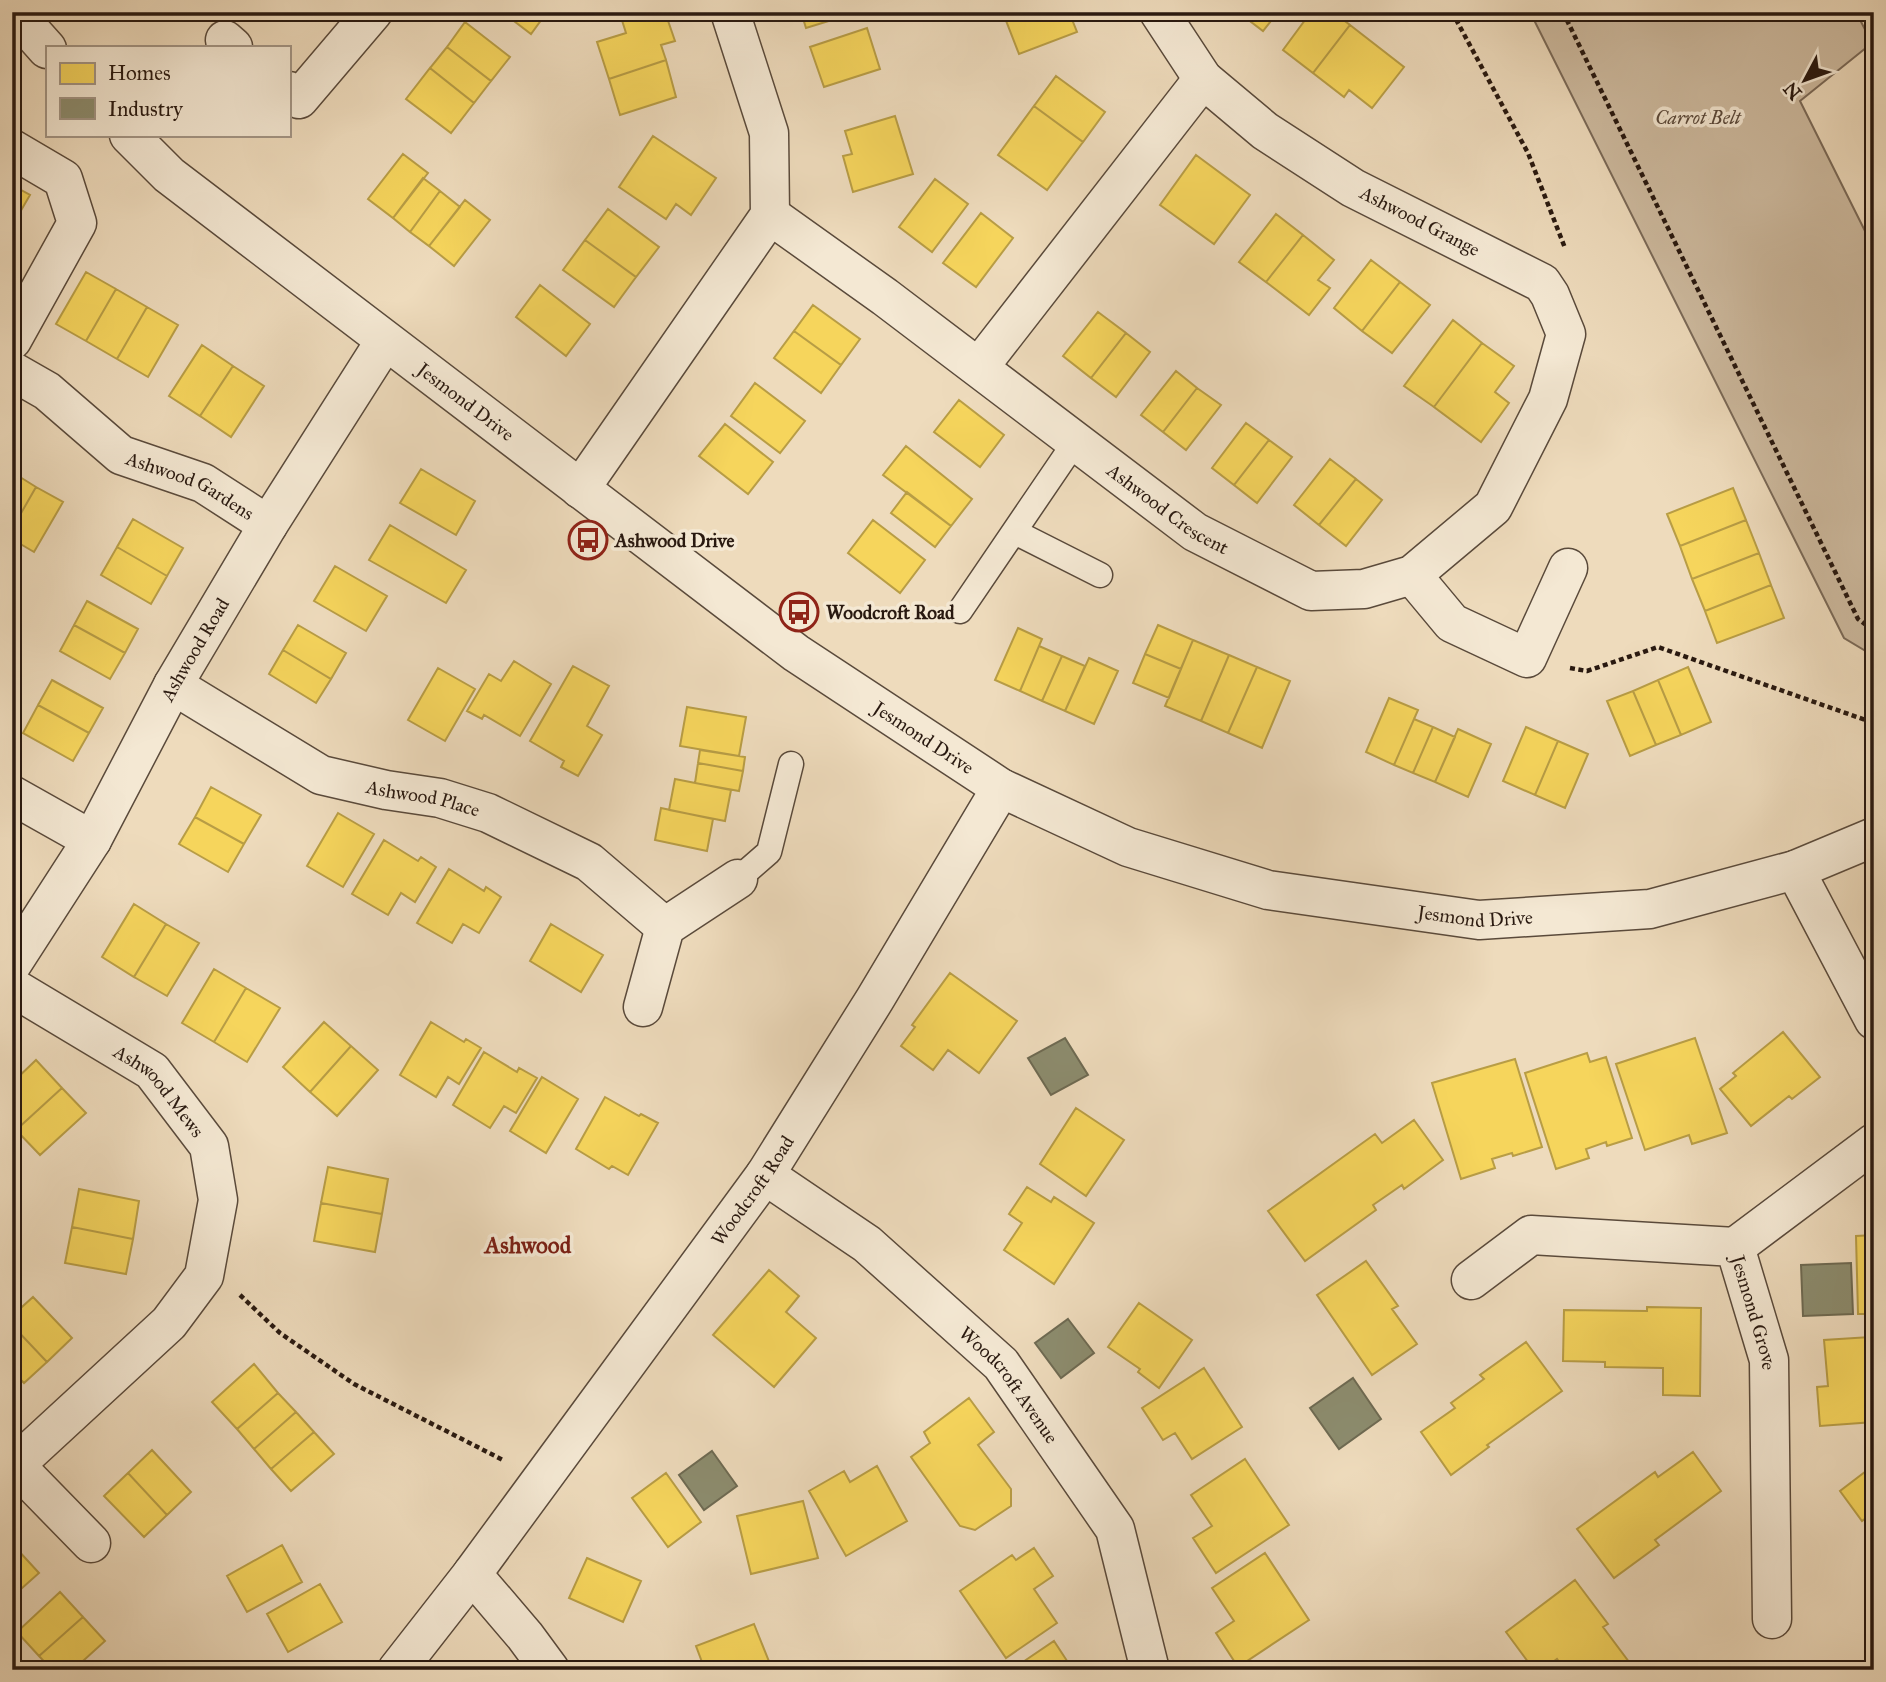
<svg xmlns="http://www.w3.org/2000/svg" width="1886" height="1682" font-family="'IM FELL Great Primer',serif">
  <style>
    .green { fill: #cdba9f; stroke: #7b6a58; stroke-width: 2 }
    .homes { fill: #f6d55c; stroke: #b89d45; stroke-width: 2 }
    .industry { fill: #8c8c6e; stroke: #6e6a52; stroke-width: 2 }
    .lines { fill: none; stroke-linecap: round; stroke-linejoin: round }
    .service-casing { stroke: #5a4a3b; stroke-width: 27 }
    .minor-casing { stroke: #5a4a3b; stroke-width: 41 }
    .tertiary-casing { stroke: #5a4a3b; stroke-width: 41 }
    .path { stroke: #291910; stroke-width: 4.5; stroke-dasharray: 5 3.5; stroke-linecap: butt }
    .service { stroke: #f4e8d3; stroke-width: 24 }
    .minor { stroke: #f4e8d3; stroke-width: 38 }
    .tertiary { stroke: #f4e8d3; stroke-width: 38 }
    .labels { text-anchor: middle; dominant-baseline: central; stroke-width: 7; stroke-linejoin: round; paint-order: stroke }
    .park-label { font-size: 19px; font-style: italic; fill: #5a493b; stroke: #f4e8d3 }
    .street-label { font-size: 19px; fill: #291910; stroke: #f4e8d3 }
    .poi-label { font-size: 19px; font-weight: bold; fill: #291910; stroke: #f4e8d3; text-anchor: start }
    .quarter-label { font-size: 23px; font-weight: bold; fill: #7a1f14; stroke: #f4e8d3 }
  </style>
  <rect width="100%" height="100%" fill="#eedbbc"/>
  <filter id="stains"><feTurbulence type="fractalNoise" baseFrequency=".00286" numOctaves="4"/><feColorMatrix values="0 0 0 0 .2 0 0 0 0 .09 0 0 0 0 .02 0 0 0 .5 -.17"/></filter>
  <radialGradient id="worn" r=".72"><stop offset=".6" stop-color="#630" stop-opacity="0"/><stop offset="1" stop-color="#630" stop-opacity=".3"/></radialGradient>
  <path class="green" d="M 1530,12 L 1856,12 L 1872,43 L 1800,101 L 1874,249 L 1874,656 L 1844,638 Z"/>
  <path class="homes" d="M 502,12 L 547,12 L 531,34 Z
    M 635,12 L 665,12 L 675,41 L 661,45 L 666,60 L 609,79 L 597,42 L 626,33 L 621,17 Z
    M 801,12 L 858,12 L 806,28 Z
    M 1020,12 L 1069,12 L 1077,32 L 1019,54 L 1005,18 Z
    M 1238,12 L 1278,12 L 1263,31 Z
    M 1311,12 L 1333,12 L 1350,25 L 1313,73 L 1283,50 Z
    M 465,22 L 510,57 L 491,81 L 447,47 Z
    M 1350,25 L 1404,67 L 1372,108 L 1349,90 L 1344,97 L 1313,73 Z
    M 867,28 L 880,69 L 824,87 L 810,47 Z
    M 447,47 L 491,81 L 474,103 L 430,68 Z
    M 666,60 L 676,97 L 620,115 L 609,79 Z
    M 430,68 L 474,103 L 451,133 L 406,99 Z
    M 1056,76 L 1105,112 L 1083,142 L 1034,106 Z
    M 1034,106 L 1083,142 L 1047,190 L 998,155 Z
    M 895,116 L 913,174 L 853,192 L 843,156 L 852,154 L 845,131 Z
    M 653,136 L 716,178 L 691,215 L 676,204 L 666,219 L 619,187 Z
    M 403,154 L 428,173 L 393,218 L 368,199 Z
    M 1196,155 L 1250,195 L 1214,244 L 1160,205 Z
    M 423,178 L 440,191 L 410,232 L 393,218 Z
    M 935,179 L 968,204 L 932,252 L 899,227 Z
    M 12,185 L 30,195 L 12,226 Z
    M 440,191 L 460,207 L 429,246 L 410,232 Z
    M 465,200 L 490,220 L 454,266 L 429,246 Z
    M 608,209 L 659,247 L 636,277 L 585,240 Z
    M 981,213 L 1013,238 L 976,287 L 943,263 Z
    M 1276,214 L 1303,235 L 1266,282 L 1239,262 Z
    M 1303,235 L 1334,260 L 1318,280 L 1330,288 L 1309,315 L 1266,282 Z
    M 585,240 L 636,277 L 614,307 L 563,270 Z
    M 1371,260 L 1400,282 L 1362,331 L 1334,308 Z
    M 86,272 L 116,289 L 86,341 L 56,324 Z
    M 1400,282 L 1430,305 L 1392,353 L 1362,331 Z
    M 540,285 L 590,324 L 566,356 L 516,317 Z
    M 116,289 L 147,307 L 117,359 L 86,341 Z
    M 813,305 L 860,339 L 841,365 L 794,331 Z
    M 147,307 L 178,325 L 148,377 L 117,359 Z
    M 1098,312 L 1126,333 L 1091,378 L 1063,356 Z
    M 1453,320 L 1482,343 L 1434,407 L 1404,386 Z
    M 794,331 L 841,365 L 821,393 L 774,358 Z
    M 1126,333 L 1150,352 L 1116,397 L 1091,378 Z
    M 1482,343 L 1514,366 L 1495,392 L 1509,403 L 1481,442 L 1434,407 Z
    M 202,345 L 233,366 L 200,416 L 169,396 Z
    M 233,366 L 264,386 L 231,437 L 200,416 Z
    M 1176,371 L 1197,388 L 1163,432 L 1141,415 Z
    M 755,383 L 805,421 L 780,453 L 731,416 Z
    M 1197,388 L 1221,405 L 1186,450 L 1163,432 Z
    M 959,400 L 1004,435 L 980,467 L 934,432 Z
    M 1246,423 L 1269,440 L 1234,485 L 1212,468 Z
    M 725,424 L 773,462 L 748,494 L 699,456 Z
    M 1269,440 L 1292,457 L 1257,503 L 1234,485 Z
    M 906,446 L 972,499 L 951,526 L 883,475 Z
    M 1330,459 L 1356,479 L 1319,525 L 1294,505 Z
    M 421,469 L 475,501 L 456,535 L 400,503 Z
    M 12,472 L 36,487 L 12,529 Z
    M 1356,479 L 1382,500 L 1346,546 L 1319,525 Z
    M 36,487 L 63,502 L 34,552 L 12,539 L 12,529 Z
    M 1733,488 L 1746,520 L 1680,546 L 1667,514 Z
    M 907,492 L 951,526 L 935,547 L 891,513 Z
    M 133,519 L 183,548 L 167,576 L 117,547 Z
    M 873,520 L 925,560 L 900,593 L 848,553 Z
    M 1746,520 L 1759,553 L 1692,579 L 1680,546 Z
    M 390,525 L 466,570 L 446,603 L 369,560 Z
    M 117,547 L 167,576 L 151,604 L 101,575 Z
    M 1759,553 L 1771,585 L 1705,611 L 1692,579 Z
    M 335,566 L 387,596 L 366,631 L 314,601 Z
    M 1771,585 L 1784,618 L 1717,643 L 1705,611 Z
    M 87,601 L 138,629 L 125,653 L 74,625 Z
    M 74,625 L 125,653 L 110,679 L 60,651 Z
    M 298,625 L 346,653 L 331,679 L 283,650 Z
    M 1158,625 L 1193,640 L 1181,669 L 1145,654 Z
    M 1018,628 L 1042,639 L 1020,691 L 995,680 Z
    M 1193,640 L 1229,655 L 1201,721 L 1165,706 Z
    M 1039,646 L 1062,656 L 1042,701 L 1020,691 Z
    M 283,650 L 331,679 L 316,703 L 269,674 Z
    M 1145,654 L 1181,669 L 1169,698 L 1133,683 Z
    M 1229,655 L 1257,667 L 1228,733 L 1201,721 Z
    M 1062,656 L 1085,666 L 1065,711 L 1042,701 Z
    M 1089,658 L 1118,671 L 1094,724 L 1065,711 Z
    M 514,661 L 551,684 L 520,736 L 484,715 L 482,719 L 467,711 L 489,674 L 501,681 Z
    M 573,666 L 609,686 L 587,726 L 602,735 L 578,776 L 561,767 L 564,761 L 530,741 Z
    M 1257,667 L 1290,681 L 1262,748 L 1228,733 Z
    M 1688,667 L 1711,722 L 1681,735 L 1658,680 Z
    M 438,668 L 475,689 L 445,741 L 408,720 Z
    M 52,680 L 103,708 L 89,733 L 38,705 Z
    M 1658,680 L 1681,735 L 1656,745 L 1633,691 Z
    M 1633,691 L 1656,745 L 1630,756 L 1607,701 Z
    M 1389,698 L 1418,710 L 1394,765 L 1366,752 Z
    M 38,705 L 89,733 L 73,761 L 23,733 Z
    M 687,707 L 746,717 L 739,756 L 680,746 Z
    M 1414,719 L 1433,727 L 1413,773 L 1394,765 Z
    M 1433,727 L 1455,737 L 1435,782 L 1413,773 Z
    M 1526,727 L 1558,741 L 1535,795 L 1503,781 Z
    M 1458,729 L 1491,744 L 1468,797 L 1435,782 Z
    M 1558,741 L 1588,754 L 1565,808 L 1535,795 Z
    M 700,750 L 745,757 L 743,771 L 698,763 Z
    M 698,763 L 743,771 L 739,791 L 695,783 Z
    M 675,779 L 731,790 L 725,821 L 669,810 Z
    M 211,787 L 261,815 L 244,844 L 195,817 Z
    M 661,808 L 713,819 L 707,851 L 655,840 Z
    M 338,813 L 374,834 L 343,887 L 307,866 Z
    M 195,817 L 244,844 L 228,872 L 179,844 Z
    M 384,840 L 418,861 L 421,857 L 436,867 L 415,902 L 401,893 L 388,915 L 352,894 Z
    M 449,869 L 484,891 L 486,887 L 501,897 L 479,933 L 463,924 L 452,943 L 417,923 Z
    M 134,904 L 166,924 L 134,977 L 102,957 Z
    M 166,924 L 199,943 L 167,996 L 134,977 Z
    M 551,924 L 603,955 L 581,992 L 530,961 Z
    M 214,969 L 246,988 L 214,1042 L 182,1023 Z
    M 950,973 L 1017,1021 L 979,1073 L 948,1050 L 933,1070 L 901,1046 L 915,1027 L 912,1025 Z
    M 246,988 L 280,1008 L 247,1062 L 214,1042 Z
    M 324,1022 L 351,1046 L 310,1092 L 283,1067 Z
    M 431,1022 L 464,1042 L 466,1039 L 481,1048 L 459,1084 L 448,1077 L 436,1097 L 400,1075 Z
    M 1783,1032 L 1820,1077 L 1792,1099 L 1789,1096 L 1751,1126 L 1720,1089 L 1736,1076 L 1733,1073 Z
    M 1695,1038 L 1727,1133 L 1692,1144 L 1689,1135 L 1645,1150 L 1616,1064 Z
    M 351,1046 L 378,1070 L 337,1116 L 310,1092 Z
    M 484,1052 L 517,1072 L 519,1068 L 537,1078 L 516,1113 L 504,1106 L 490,1128 L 453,1105 Z
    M 1587,1053 L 1590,1062 L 1606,1057 L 1632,1138 L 1607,1146 L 1606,1142 L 1586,1149 L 1589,1158 L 1556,1169 L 1525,1073 Z
    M 1515,1059 L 1542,1147 L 1513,1156 L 1512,1153 L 1492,1159 L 1495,1168 L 1461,1179 L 1432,1083 Z
    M 36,1060 L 62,1088 L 16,1130 L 12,1126 L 12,1083 Z
    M 542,1077 L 578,1099 L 546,1153 L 510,1131 Z
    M 62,1088 L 86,1113 L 40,1155 L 16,1130 Z
    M 605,1097 L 639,1116 L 641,1114 L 658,1123 L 628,1175 L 612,1166 L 609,1169 L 576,1149 Z
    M 1076,1108 L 1124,1140 L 1086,1196 L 1040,1164 Z
    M 1414,1120 L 1443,1160 L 1404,1189 L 1402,1185 L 1373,1205 L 1376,1210 L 1305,1261 L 1268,1211 L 1375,1134 L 1382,1143 Z
    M 328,1167 L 388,1179 L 382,1214 L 321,1203 Z
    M 1027,1187 L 1051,1202 L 1054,1197 L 1094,1223 L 1054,1284 L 1004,1250 L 1022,1223 L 1009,1214 Z
    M 79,1189 L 139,1201 L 133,1239 L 72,1227 Z
    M 321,1203 L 382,1214 L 375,1252 L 314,1241 Z
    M 72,1227 L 133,1239 L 126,1274 L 65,1263 Z
    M 1874,1235 L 1874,1314 L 1858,1314 L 1856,1236 Z
    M 1366,1261 L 1398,1306 L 1392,1309 L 1417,1344 L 1372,1375 L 1317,1295 Z
    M 769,1270 L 799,1296 L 786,1312 L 816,1338 L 774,1387 L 713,1335 Z
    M 33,1297 L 72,1338 L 47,1362 L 12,1325 L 12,1316 Z
    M 1139,1303 L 1192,1340 L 1159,1388 L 1138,1372 L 1140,1369 L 1108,1347 Z
    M 1647,1307 L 1701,1308 L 1700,1396 L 1663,1395 L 1663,1368 L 1605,1367 L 1605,1362 L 1563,1361 L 1564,1310 L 1647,1311 Z
    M 12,1325 L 47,1362 L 24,1383 L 12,1371 Z
    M 1870,1337 L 1871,1356 L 1874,1356 L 1874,1422 L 1820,1426 L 1817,1387 L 1828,1386 L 1824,1340 Z
    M 1526,1342 L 1562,1391 L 1487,1445 L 1489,1447 L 1451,1475 L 1421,1432 L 1455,1408 L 1451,1403 L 1484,1379 L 1480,1375 Z
    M 254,1364 L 278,1393 L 237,1429 L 212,1402 Z
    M 1204,1368 L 1242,1427 L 1192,1459 L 1175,1433 L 1163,1440 L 1142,1408 Z
    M 278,1393 L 296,1412 L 254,1449 L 237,1429 Z
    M 969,1398 L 994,1432 L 978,1445 L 1011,1489 L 1011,1506 L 975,1530 L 960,1526 L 911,1457 L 930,1443 L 924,1432 Z
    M 296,1412 L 314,1432 L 271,1469 L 254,1449 Z
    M 314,1432 L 334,1454 L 291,1491 L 271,1469 Z
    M 152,1450 L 191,1492 L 167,1515 L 128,1473 Z
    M 1693,1452 L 1721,1491 L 1655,1540 L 1659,1545 L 1614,1578 L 1577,1529 L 1655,1472 L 1658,1477 Z
    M 1245,1459 L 1289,1525 L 1216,1573 L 1193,1538 L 1212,1526 L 1191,1495 Z
    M 1874,1465 L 1874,1520 L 1870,1515 L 1862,1521 L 1840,1491 Z
    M 877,1466 L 907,1521 L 846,1556 L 809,1491 L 844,1471 L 850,1482 Z
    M 128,1473 L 167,1515 L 144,1537 L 104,1496 Z
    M 666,1473 L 701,1522 L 668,1547 L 632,1498 Z
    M 803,1501 L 818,1558 L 751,1574 L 737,1516 Z
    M 282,1545 L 302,1582 L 247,1612 L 227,1576 Z
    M 16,1548 L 39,1573 L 12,1597 L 12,1551 Z
    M 1034,1548 L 1053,1576 L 1034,1589 L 1057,1623 L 1006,1658 L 960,1591 L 1012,1555 L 1016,1560 Z
    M 1265,1553 L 1309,1620 L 1238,1667 L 1216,1633 L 1234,1621 L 1212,1588 Z
    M 587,1558 L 641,1581 L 623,1622 L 569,1598 Z
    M 1575,1580 L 1608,1624 L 1603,1627 L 1635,1670 L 1565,1670 L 1557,1659 L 1542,1670 L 1534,1670 L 1506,1632 Z
    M 320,1584 L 342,1622 L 288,1652 L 267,1614 Z
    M 60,1592 L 83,1617 L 39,1656 L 17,1632 Z
    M 83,1617 L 105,1641 L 73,1670 L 52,1670 L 39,1656 Z
    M 754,1624 L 770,1664 L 755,1670 L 705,1670 L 696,1646 Z
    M 1054,1641 L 1073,1670 L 1011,1670 Z"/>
  <path class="industry" d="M 1065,1038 L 1088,1075 L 1051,1095 L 1028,1058 Z
    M 1851,1263 L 1853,1314 L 1803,1316 L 1801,1265 Z
    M 1068,1319 L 1094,1353 L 1061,1378 L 1035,1343 Z
    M 1353,1378 L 1381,1419 L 1339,1449 L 1310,1408 Z
    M 712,1451 L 737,1486 L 704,1510 L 679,1475 Z"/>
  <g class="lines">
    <defs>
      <path id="service" d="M 1015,532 L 1100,575
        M 960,611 L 1075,442
        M 738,879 L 769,852 L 791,764"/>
      <g id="minor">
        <path d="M 225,40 L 233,47"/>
        <path d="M 289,91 L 299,99 L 373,12"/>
        <path d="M 12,149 L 63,179 L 77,223 L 12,340"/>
        <path id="s1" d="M 770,215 L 885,297 L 1195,532 L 1311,591 L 1364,589 L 1412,575 L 1493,507 L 1548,399 L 1566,334 L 1550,295 L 1542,283 L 1353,188 L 1265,131 L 1203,79 L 1159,12"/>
        <path d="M 979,367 L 1203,79"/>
        <path id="s2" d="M 12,371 L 47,391 L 121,455 L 203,483 L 268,525"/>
        <path d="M 580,489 L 770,215 L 769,133 L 730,12"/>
        <path d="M 1412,575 L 1452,623 L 1527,658 L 1568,568"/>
        <path id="s3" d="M 173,685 L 321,775 L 386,790 L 440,798 L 488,813 L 589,862 L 665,927"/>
        <path d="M 12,795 L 92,840"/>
        <path d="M 1795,870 L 1874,1020"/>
        <path id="s4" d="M 12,964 L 92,840 L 173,685 L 268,525 L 385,341"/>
        <path id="s5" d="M 12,987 L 152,1071 L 209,1146 L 218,1200 L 204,1276 L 169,1323 L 15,1465"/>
        <path d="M 643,1007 L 665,927 L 738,879"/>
        <path id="s6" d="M 765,1175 L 867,1244 L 1001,1364 L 1115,1529 L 1150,1670"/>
        <path d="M 1735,1247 L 1874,1143"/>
        <path id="s7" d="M 1471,1280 L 1531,1235 L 1735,1247 L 1769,1360 L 1772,1619"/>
        <path d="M 12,1462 L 91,1543"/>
        <path d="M 472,1574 L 525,1636 L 550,1670"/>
        <path id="s8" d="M 397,1670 L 472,1574 L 765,1175 L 875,999 L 1001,788"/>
      </g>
      <g id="tertiary">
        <path d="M 14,12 L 47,49"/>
        <path id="s9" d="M 129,135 L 169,175 L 796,653 L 1001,788 L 1128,847 L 1268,890 L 1479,920 L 1650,909 L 1795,870 L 1874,837"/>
      </g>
    </defs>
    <use href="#service" class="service-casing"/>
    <use href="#minor" class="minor-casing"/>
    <use href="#tertiary" class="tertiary-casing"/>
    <path class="path" d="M 1452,12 L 1528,153 L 1565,248
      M 1563,12 L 1858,619 L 1874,631
      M 1570,668 L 1587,671 L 1658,647 L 1874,723
      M 240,1295 L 280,1333 L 354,1384 L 503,1460"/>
    <use href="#service" class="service"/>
    <use href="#minor" class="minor"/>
    <use href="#tertiary" class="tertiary"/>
  </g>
  <defs>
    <symbol id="bus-ring" viewBox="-11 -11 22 22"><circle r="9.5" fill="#f4e8d3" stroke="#8f2418" stroke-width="1.5"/><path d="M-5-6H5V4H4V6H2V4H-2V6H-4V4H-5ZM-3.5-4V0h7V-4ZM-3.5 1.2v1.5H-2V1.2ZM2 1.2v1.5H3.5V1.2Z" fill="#8f2418"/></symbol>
  </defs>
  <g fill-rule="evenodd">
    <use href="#bus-ring" x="566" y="518" width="44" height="44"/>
    <use href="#bus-ring" x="777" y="590" width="44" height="44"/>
  </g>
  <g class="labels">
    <g class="park-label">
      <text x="1698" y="117">Carrot Belt</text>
    </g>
    <g class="street-label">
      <text transform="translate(1420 221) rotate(27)">Ashwood Grange</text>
      <text stroke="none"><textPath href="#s9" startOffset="430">Jesmond Drive</textPath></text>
      <text stroke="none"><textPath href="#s2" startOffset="214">Ashwood Gardens</textPath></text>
      <text stroke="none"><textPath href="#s1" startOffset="495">Ashwood Crescent</textPath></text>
      <text stroke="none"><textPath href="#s4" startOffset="364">Ashwood Road</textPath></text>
      <text stroke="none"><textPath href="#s9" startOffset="998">Jesmond Drive</textPath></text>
      <text stroke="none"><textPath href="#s3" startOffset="278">Ashwood Place</textPath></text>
      <text stroke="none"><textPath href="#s9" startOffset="1586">Jesmond Drive</textPath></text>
      <text stroke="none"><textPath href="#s5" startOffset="182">Ashwood Mews</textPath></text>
      <text stroke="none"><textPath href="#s8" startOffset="597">Woodcroft Road</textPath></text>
      <text stroke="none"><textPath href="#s7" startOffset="348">Jesmond Grove</textPath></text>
      <text stroke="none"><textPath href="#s6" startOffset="324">Woodcroft Avenue</textPath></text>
    </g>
    <g class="poi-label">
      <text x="615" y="540">Ashwood Drive</text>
      <text x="826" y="612">Woodcroft Road</text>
    </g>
    <g class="quarter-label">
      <text x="528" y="1245">Ashwood</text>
    </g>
  </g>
  <rect width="1886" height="1682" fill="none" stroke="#eedbbc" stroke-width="42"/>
  <rect x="14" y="14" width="1858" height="1654" fill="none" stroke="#291910" stroke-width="3.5"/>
  <rect x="21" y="21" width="1844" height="1640" fill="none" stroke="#291910" stroke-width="2"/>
  <rect x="46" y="46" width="245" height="91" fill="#f4e8d3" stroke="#a39585" stroke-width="2"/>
  <rect x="60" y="63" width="35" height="21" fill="#f6d55c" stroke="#a39585" stroke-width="2"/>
  <text x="108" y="80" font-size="21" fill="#291910">Homes</text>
  <rect x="60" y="98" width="35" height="21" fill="#8c8c6e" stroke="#a39585" stroke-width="2"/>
  <text x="108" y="116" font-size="21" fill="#291910">Industry</text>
  <g transform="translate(1805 80) rotate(229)" stroke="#f4e8d3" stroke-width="5" paint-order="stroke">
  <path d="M0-5L12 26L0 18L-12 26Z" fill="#291910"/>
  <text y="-10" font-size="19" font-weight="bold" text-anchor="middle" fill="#291910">N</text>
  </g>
  <rect width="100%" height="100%" filter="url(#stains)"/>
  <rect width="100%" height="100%" fill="url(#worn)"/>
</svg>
